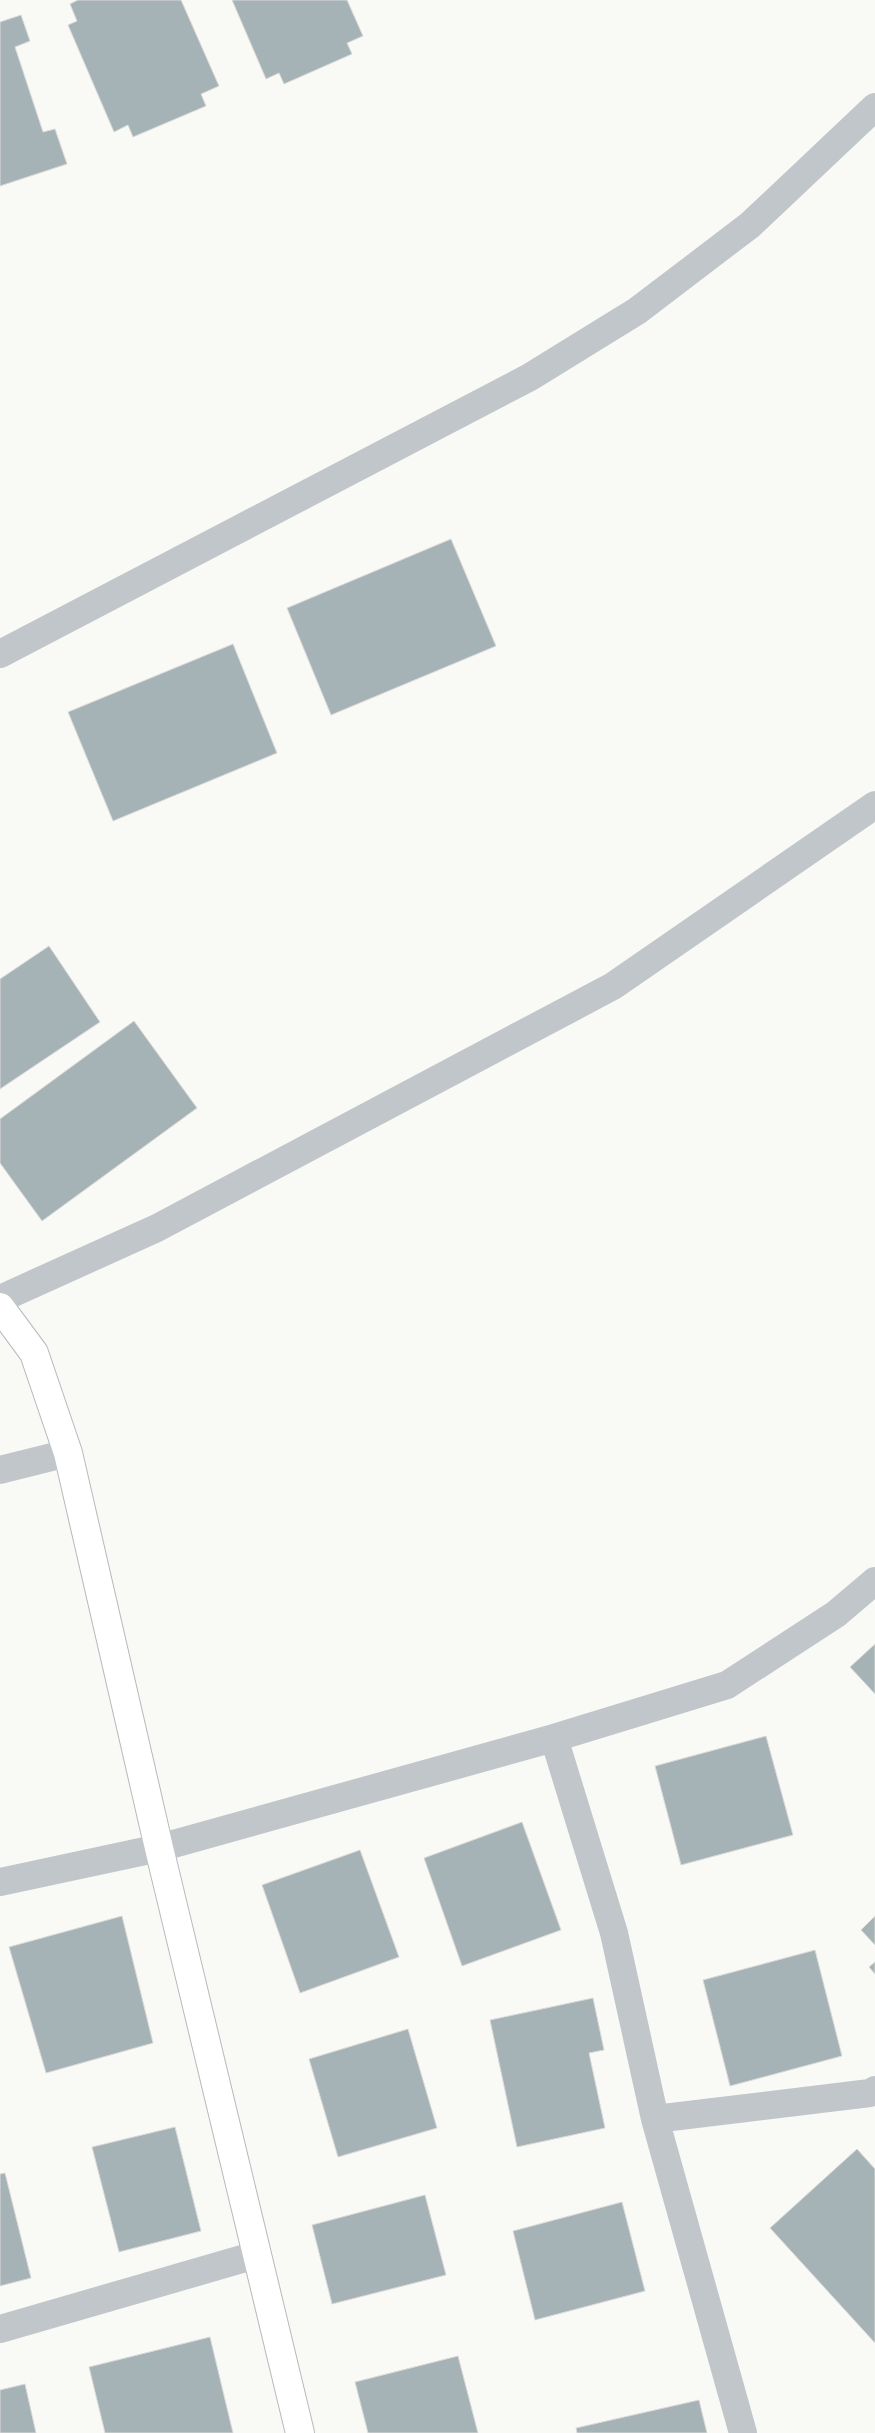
<svg xmlns="http://www.w3.org/2000/svg" width="875" height="2433" font-family="Signika,sans-serif">
  <style>
    .building { fill: #a6b3b6; stroke: #dbdad9 }
    .lines { fill: none; stroke-linecap: round; stroke-linejoin: round }
    .major-casing { stroke: #b3babd; stroke-width: 30 }
    .minor { stroke: #c0c6c9; stroke-width: 28 }
    .major { stroke: #fff; stroke-width: 28 }
  </style>
  <rect width="100%" height="100%" fill="#f9f9f6"/>
  <path class="building" d="M 78,0 L 181,0 L 219,86 L 201,94 L 206,106 L 133,137 L 128,125 L 114,132 L 68,25 L 77,21 L 70,4 Z
    M 232,0 L 347,0 L 363,36 L 347,43 L 352,54 L 284,84 L 279,73 L 266,79 Z
    M 21,15 L 30,41 L 15,47 L 43,132 L 55,129 L 67,164 L 0,186 L 0,22 Z
    M 451,539 L 496,646 L 331,715 L 287,608 Z
    M 233,644 L 277,753 L 113,821 L 68,712 Z
    M 49,946 L 100,1022 L 0,1089 L 0,979 Z
    M 134,1021 L 197,1108 L 42,1221 L 0,1163 L 0,1119 Z
    M 875,1644 L 875,1694 L 850,1667 Z
    M 766,1736 L 793,1835 L 681,1865 L 655,1766 Z
    M 522,1822 L 561,1930 L 462,1966 L 424,1858 Z
    M 360,1850 L 399,1957 L 300,1993 L 262,1885 Z
    M 122,1916 L 153,2043 L 46,2073 L 9,1947 Z
    M 875,1916 L 875,1945 L 861,1930 Z
    M 815,1950 L 842,2056 L 730,2086 L 703,1980 Z
    M 875,1962 L 875,1974 L 869,1967 Z
    M 593,1998 L 604,2050 L 589,2053 L 605,2128 L 517,2147 L 490,2020 Z
    M 408,2029 L 437,2128 L 338,2157 L 309,2059 Z
    M 175,2127 L 201,2231 L 119,2252 L 92,2147 Z
    M 857,2149 L 875,2169 L 875,2343 L 770,2228 Z
    M 5,2173 L 31,2278 L 0,2286 L 0,2174 Z
    M 425,2195 L 446,2275 L 332,2304 L 312,2225 Z
    M 622,2202 L 645,2291 L 535,2320 L 513,2231 Z
    M 210,2337 L 233,2433 L 105,2433 L 89,2367 Z
    M 458,2356 L 478,2433 L 368,2433 L 355,2382 Z
    M 25,2384 L 36,2433 L 0,2433 L 0,2390 Z
    M 699,2400 L 707,2433 L 577,2433 L 576,2428 Z"/>
  <g class="lines">
    <defs>
      <path id="major" d="M 0,1307 L 34,1353 L 68,1453 L 159,1848 L 300,2433"/>
    </defs>
    <use href="#major" class="major-casing"/>
    <path class="minor" d="M 0,654 L 530,377 L 637,311 L 750,225 L 875,107
      M 0,1299 L 157,1228 L 613,986 L 875,805
      M 0,1470 L 68,1453
      M 554,1738 L 614,1933 L 655,2119 L 743,2433
      M 0,1882 L 159,1848 L 554,1738 L 727,1685 L 836,1614 L 875,1581
      M 655,2119 L 870,2093 L 875,2090
      M 0,2329 L 256,2255"/>
    <use href="#major" class="major"/>
  </g>
</svg>
